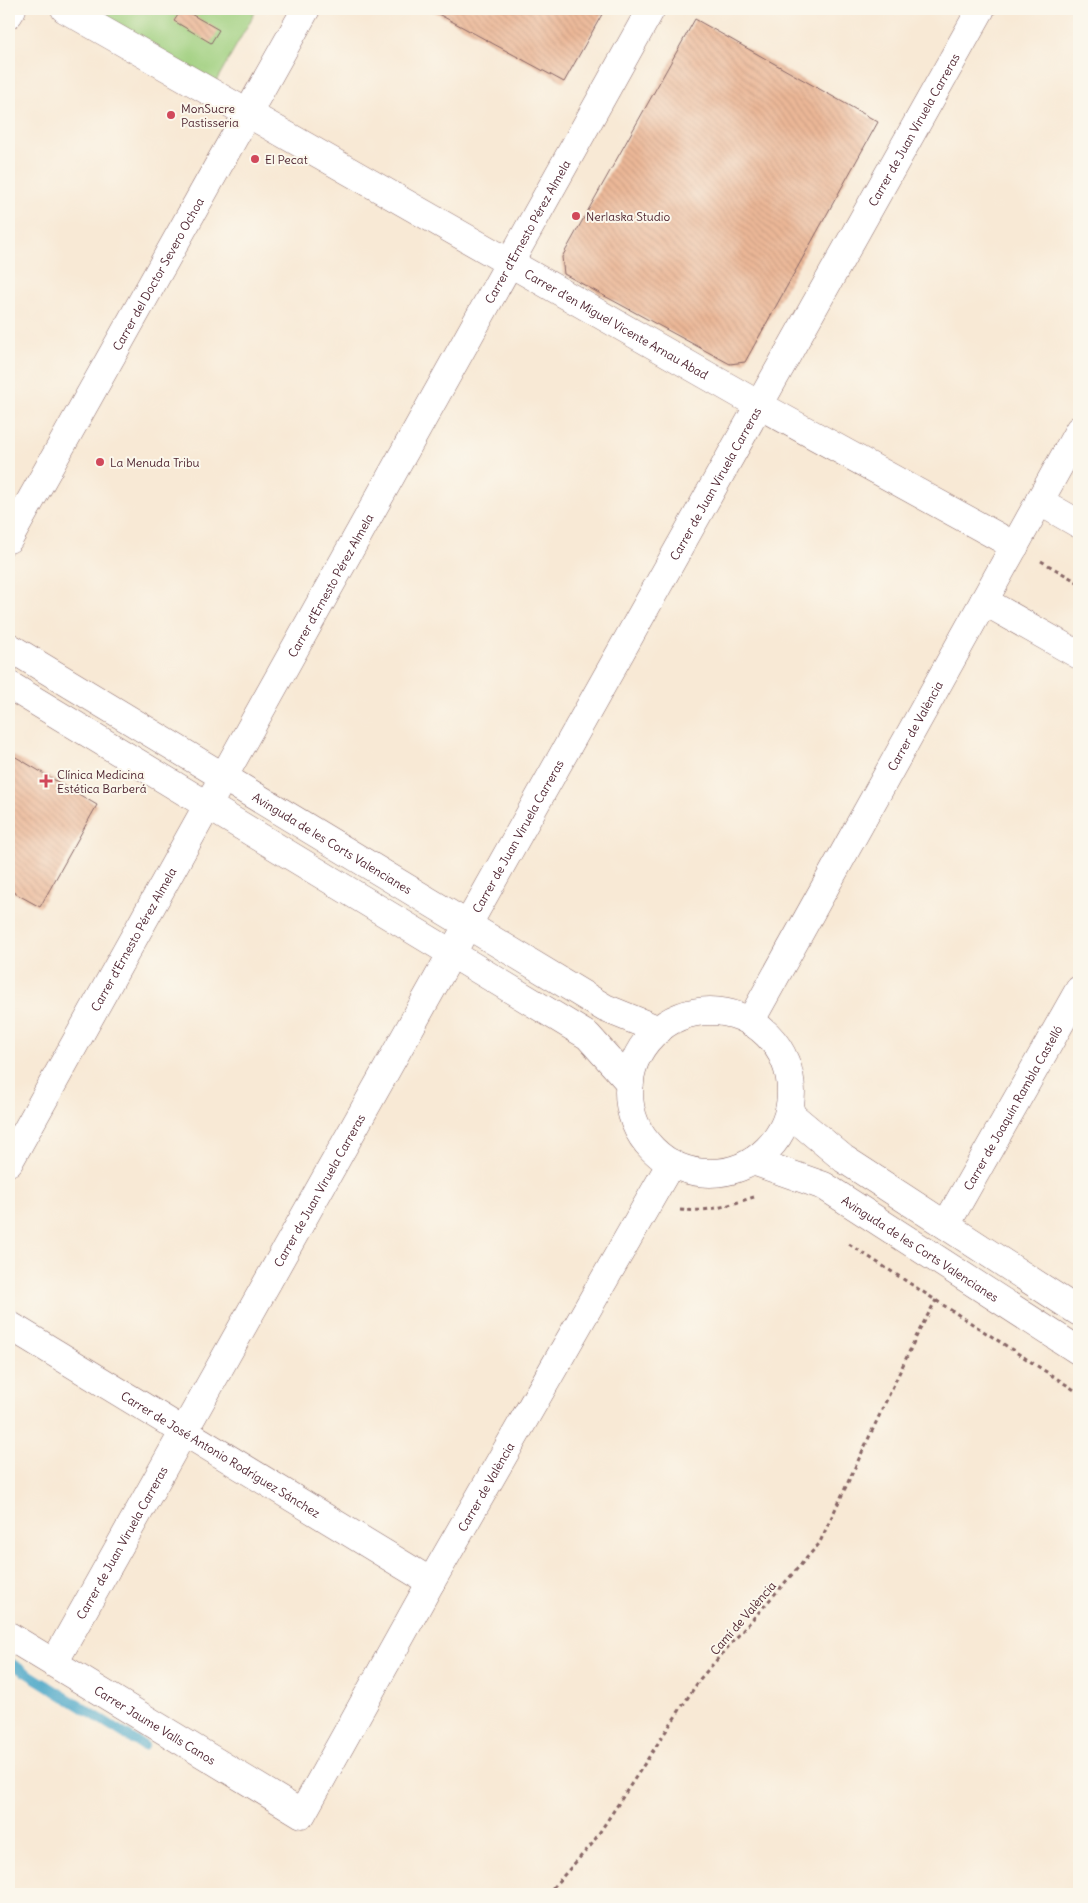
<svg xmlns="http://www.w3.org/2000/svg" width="1088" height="1903" font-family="Delius,sans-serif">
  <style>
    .green { fill: #9fcf7e; stroke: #747754 }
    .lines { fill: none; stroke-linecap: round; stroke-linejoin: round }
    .stream { stroke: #48a6c7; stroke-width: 10 }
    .building { fill: url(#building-back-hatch) }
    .minor-casing { stroke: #876666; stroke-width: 29 }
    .tertiary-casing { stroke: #876666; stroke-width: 29 }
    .path { stroke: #876666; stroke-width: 3; stroke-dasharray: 4 4; stroke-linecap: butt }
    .minor { stroke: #fff; stroke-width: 28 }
    .tertiary { stroke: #fff; stroke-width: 28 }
    .poi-dot { fill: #d1495b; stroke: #fbf7ec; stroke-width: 2 }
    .labels { text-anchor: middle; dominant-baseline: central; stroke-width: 4; stroke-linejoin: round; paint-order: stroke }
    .poi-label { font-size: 12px; fill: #4a1f2b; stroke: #fbf7ec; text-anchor: start }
    .street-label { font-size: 12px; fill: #4a1f2b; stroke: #fbf7ec }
  </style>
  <defs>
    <pattern id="building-back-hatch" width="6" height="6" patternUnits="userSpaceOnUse" patternTransform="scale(1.25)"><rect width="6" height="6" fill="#ebb797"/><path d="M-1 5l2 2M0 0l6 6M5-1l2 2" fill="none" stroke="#cb9d82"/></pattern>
  </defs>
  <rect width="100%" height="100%" fill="#fbf7ec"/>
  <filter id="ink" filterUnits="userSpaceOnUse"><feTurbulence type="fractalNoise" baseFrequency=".02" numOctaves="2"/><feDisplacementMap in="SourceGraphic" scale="10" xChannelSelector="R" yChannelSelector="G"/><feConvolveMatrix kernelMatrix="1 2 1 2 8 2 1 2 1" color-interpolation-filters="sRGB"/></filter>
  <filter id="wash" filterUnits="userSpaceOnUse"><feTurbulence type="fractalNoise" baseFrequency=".0096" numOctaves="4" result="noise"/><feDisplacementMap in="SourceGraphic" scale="20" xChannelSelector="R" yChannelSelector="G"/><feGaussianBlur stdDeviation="1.12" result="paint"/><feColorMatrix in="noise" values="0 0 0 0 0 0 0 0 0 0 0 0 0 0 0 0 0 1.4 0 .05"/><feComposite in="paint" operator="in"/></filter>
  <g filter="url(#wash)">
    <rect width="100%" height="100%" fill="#f8e9d5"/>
    <path class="green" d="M 86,9 L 257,9 L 215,83 Z"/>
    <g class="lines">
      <path class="stream" d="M 9,1662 L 144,1746"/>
    </g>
    <g id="blocks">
      <path class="building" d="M 182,9 L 219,30 L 211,43 L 174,21 Z
        M 429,9 L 605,9 L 564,82 Z
        M 695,19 L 878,122 L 745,362 L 730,364 L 564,274 L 562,257 Z
        M 9,753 L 97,805 L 40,907 L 9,890 Z"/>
    </g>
  </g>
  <g filter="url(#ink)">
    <use href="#blocks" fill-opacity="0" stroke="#876666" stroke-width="1"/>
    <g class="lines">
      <defs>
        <g id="minor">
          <path id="s1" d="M 65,9 L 759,405 L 1015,546"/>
          <path d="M 9,14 L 12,9"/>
          <path d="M 1039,501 L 1079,524"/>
          <path id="s2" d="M 9,539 L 306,9"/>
          <path d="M 984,601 L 1079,655"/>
          <path id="s3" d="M 750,1022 L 1079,430"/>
          <path id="s4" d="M 9,1162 L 651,9"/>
          <path id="s5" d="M 946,1225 L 1079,990"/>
          <path id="s6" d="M 9,1325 L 431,1582"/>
          <path id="s7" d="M 9,1636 L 302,1814 L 431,1582 L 671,1163"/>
          <path id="s8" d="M 54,1663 L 981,9"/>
        </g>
        <g id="tertiary">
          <path id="s9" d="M 9,647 L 605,1008 L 659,1030"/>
          <path d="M 9,685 L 588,1036 L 630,1083"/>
          <circle cx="710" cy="1092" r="81"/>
          <path d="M 789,1113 L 844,1159 L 1079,1312"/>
          <path id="s10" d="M 753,1161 L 824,1186 L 1079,1351"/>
        </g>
      </defs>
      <use href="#minor" class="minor-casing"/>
      <use href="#tertiary" class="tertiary-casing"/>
      <path class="path" d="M 1041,561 L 1079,583
        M 680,1210 C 711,1212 726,1206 754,1197
        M 849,1244 L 1079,1393
        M 547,1894 L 592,1844 L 700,1679 L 819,1544 L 918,1333 L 936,1300"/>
      <use href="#minor" class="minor"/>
      <use href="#tertiary" class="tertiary"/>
    </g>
  </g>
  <g class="poi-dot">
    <circle cx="171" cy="115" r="5"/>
    <circle cx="255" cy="159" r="5"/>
    <circle cx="576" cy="216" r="5"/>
    <circle cx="100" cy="462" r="5"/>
    <path d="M43.5 773.5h5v5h5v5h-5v5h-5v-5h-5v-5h5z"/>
  </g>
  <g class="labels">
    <g class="poi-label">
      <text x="181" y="108">MonSucre<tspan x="181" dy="14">Pastisseria</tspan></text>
      <text x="265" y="159">El Pecat</text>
      <text x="586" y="216">Nerlaska Studio</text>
      <text x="110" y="462">La Menuda Tribu</text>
      <text x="57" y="774">Clínica Medicina<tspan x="57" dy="14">Estética Barberá</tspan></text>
    </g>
    <g class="street-label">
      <text stroke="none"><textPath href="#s8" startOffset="1758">Carrer de Juan Viruela Carreras</textPath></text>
      <text stroke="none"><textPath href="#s4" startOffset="1065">Carrer d'Ernesto Pérez Almela</textPath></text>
      <text stroke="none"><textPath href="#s2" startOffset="304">Carrer del Doctor Severo Ochoa</textPath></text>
      <text stroke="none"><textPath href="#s1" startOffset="635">Carrer d'en Miguel Vicente Arnau Abad</textPath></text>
      <text stroke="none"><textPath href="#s8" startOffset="1352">Carrer de Juan Viruela Carreras</textPath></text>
      <text stroke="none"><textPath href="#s4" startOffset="660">Carrer d'Ernesto Pérez Almela</textPath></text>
      <text stroke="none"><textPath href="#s3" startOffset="339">Carrer de València</textPath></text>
      <text stroke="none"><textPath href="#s8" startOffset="948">Carrer de Juan Viruela Carreras</textPath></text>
      <text stroke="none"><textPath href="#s9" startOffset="378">Avinguda de les Corts Valencianes</textPath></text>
      <text stroke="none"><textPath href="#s4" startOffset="255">Carrer d'Ernesto Pérez Almela</textPath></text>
      <text stroke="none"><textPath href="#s5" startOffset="135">Carrer de Joaquín Rambla Castelló</textPath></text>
      <text stroke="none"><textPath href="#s8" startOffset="542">Carrer de Juan Viruela Carreras</textPath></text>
      <text stroke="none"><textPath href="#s10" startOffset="190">Avinguda de les Corts Valencianes</textPath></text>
      <text stroke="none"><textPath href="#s6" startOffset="248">Carrer de José Antonio Rodríguez Sánchez</textPath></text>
      <text stroke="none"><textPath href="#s7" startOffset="718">Carrer de València</textPath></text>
      <text stroke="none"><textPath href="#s8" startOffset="138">Carrer de Juan Viruela Carreras</textPath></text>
      <text transform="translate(743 1618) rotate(-49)">Camí de València</text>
      <text stroke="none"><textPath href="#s7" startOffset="171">Carrer Jaume Valls Canos</textPath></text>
    </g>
  </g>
  <rect width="1088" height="1903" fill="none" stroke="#fbf7ec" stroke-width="30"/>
</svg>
